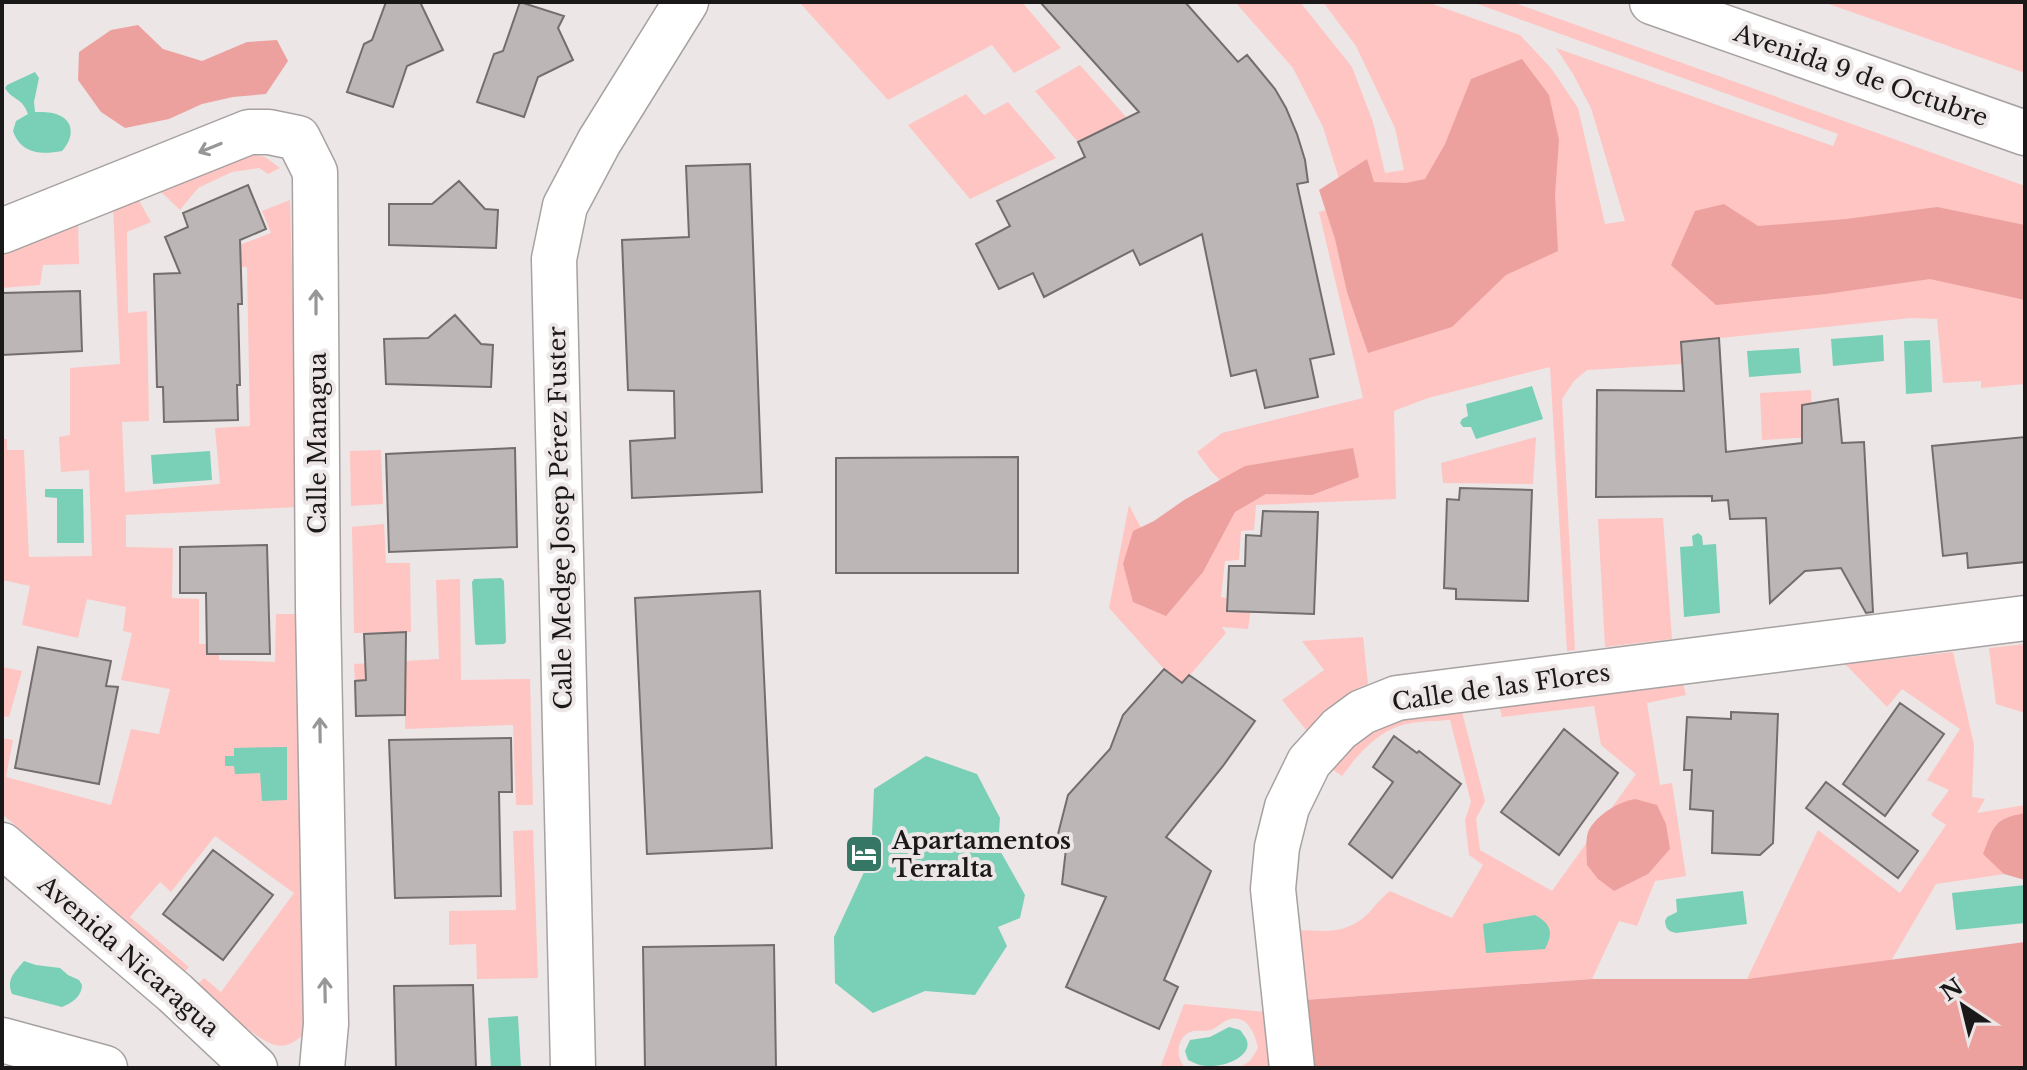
<svg xmlns="http://www.w3.org/2000/svg" width="2027" height="1070" font-family="'Libre Baskerville',serif">
  <style>
    .green { fill: #fec5c2 }
    .forest { fill: #eda19f }
    .water { fill: #7acfb7 }
    .building { fill: #bcb6b6; stroke: #736e6e; stroke-width: 2 }
    .lines { fill: none; stroke-linecap: round; stroke-linejoin: round }
    .minor-casing { stroke: #a7a2a1; stroke-width: 47 }
    .minor { stroke: #fff; stroke-width: 44 }
    .oneway { stroke: #989797 }
    .labels { text-anchor: middle; dominant-baseline: central; stroke-width: 8; stroke-linejoin: round; paint-order: stroke }
    .street-label { font-size: 24px; fill: #1a1818; stroke: #ece6e6 }
    .poi-label { font-size: 24px; font-weight: bold; fill: #1a1818; stroke: #ece6e6; text-anchor: start }
  </style>
  <rect width="100%" height="100%" fill="#ece6e6"/>
  <path class="green" d="M 799,2 L 1022,2 L 1061,48 L 1014,73 L 992,45 L 888,100 Z
    M 1235,2 L 1300,2 L 1352,67 L 1373,122 L 1385,173 L 1404,170 L 1395,128 L 1356,46 L 1323,2 L 1427,2 L 1520,35 L 1551,68 L 1578,108 L 1605,224 L 1625,221 L 1591,108 L 1573,74 L 1556,48 L 1833,146 L 1838,134 L 1472,2 L 1512,2 L 2025,186 L 2025,384 L 1981,388 L 1981,381 L 1943,383 L 1937,319 L 1911,318 L 1682,342 L 1682,364 L 1587,370 L 1574,381 L 1562,399 L 1575,650 L 1567,651 L 1550,367 L 1428,398 L 1394,411 L 1396,499 L 1256,505 L 1254,530 L 1241,531 L 1239,560 L 1225,561 L 1221,597 L 1252,602 L 1248,629 L 1222,627 L 1226,633 L 1183,683 L 1164,669 L 1109,608 L 1129,505 L 1144,534 L 1225,485 L 1211,471 L 1197,452 L 1222,433 L 1363,398 L 1319,212 L 1347,204 L 1323,127 L 1293,68 Z
    M 1823,2 L 2025,2 L 2025,73 Z
    M 1080,65 L 1127,118 L 1078,142 L 1035,91 Z
    M 966,94 L 984,115 L 1008,102 L 1056,158 L 970,199 L 908,125 Z
    M 248,154 L 265,157 L 280,168 L 268,174 L 259,168 L 232,172 L 198,188 L 180,210 L 157,188 Z
    M 137,197 L 151,222 L 127,232 L 128,313 L 147,311 L 149,421 L 122,422 L 125,492 L 220,484 L 215,428 L 250,426 L 247,267 L 227,267 L 226,250 L 271,233 L 262,211 L 290,200 L 299,507 L 126,515 L 126,547 L 173,548 L 172,598 L 199,599 L 199,644 L 219,644 L 219,660 L 275,662 L 276,614 L 302,614 L 308,918 L 304,1034 C 295,1042 287,1048 275,1045 C 253,1039 216,1000 198,984 L 204,978 L 221,992 L 294,893 L 215,836 L 171,892 L 160,882 L 130,917 L 189,967 L 184,972 L 2,814 L 2,738 L 13,740 L 6,777 L 111,805 L 131,729 L 159,734 L 170,689 L 121,680 L 132,633 L 123,631 L 126,607 L 87,599 L 78,638 L 22,625 L 30,586 L 2,580 L 2,439 L 7,439 L 7,450 L 24,450 L 29,557 L 92,556 L 89,470 L 61,472 L 59,437 L 70,435 L 70,368 L 120,364 L 113,206 Z
    M 78,222 L 79,264 L 43,265 L 40,285 L 2,288 L 2,255 Z
    M 1811,390 L 1813,437 L 1762,440 L 1760,393 Z
    M 1536,437 L 1533,484 L 1443,483 L 1441,463 Z
    M 381,450 L 383,504 L 351,506 L 350,451 Z
    M 1663,518 L 1672,639 L 1605,647 L 1598,519 Z
    M 384,524 L 386,563 L 410,563 L 411,632 L 354,633 L 352,527 Z
    M 460,579 L 461,680 L 530,679 L 533,805 L 516,805 L 513,725 L 405,729 L 405,680 L 355,681 L 354,664 L 439,659 L 436,580 Z
    M 1363,637 L 1368,684 C 1345,692 1325,713 1307,731 L 1282,700 L 1324,670 L 1302,641 Z
    M 2025,644 L 2025,713 L 1996,704 L 1989,648 Z
    M 1953,652 L 1974,745 L 1972,797 L 1985,799 L 1977,813 L 2025,805 L 2025,871 L 1936,884 L 1891,961 L 1747,979 L 1818,830 L 1900,893 L 1946,825 L 1931,815 L 1949,790 L 1927,780 L 1960,729 L 1902,689 L 1887,707 L 1845,664 Z
    M 2,667 L 22,671 L 9,717 L 2,716 Z
    M 1683,683 L 1686,695 L 1647,703 L 1660,785 L 1672,783 L 1686,876 L 1655,881 L 1637,926 L 1619,921 L 1592,979 L 1305,1000 L 1300,930 C 1323,931 1342,934 1362,919 C 1372,911 1379,899 1390,891 L 1452,918 L 1483,865 L 1469,855 L 1465,820 L 1471,802 L 1450,720 C 1436,721 1420,721 1406,724 C 1379,730 1358,754 1342,776 L 1332,769 C 1346,750 1367,727 1391,720 C 1413,714 1438,712 1461,708 L 1485,801 L 1476,819 L 1480,850 L 1552,891 L 1636,774 L 1601,745 L 1594,706 L 1502,717 L 1499,704 Z
    M 533,830 L 538,978 L 477,979 L 476,944 L 449,945 L 449,911 L 516,910 L 513,831 Z
    M 1184,1004 L 1265,1012 L 1271,1068 L 1239,1068 L 1250,1061 L 1258,1048 C 1255,1034 1248,1015 1230,1019 C 1223,1021 1219,1026 1213,1029 C 1206,1032 1200,1030 1193,1031 C 1176,1036 1175,1056 1185,1068 L 1160,1068 Z"/>
  <path class="forest" d="M 138,25 L 163,49 L 202,61 L 247,42 L 277,40 L 288,61 L 266,94 L 233,97 L 202,104 L 169,119 L 125,128 L 101,112 L 78,80 L 79,52 L 111,30 Z
    M 1522,59 L 1549,95 L 1559,140 L 1555,195 L 1558,251 L 1506,275 L 1452,327 L 1368,353 L 1347,292 L 1335,239 L 1319,190 L 1367,159 L 1374,182 L 1406,183 L 1425,179 L 1445,144 L 1471,79 Z
    M 1724,204 L 1758,226 L 1846,219 L 1937,207 L 2025,225 L 2025,300 L 1930,279 L 1826,294 L 1716,305 L 1671,265 L 1695,211 Z
    M 1353,448 L 1359,477 L 1312,495 L 1266,494 L 1235,512 L 1203,572 L 1166,616 L 1133,602 L 1123,564 L 1133,531 L 1154,521 L 1184,500 L 1245,466 Z
    M 1635,799 L 1657,805 L 1666,824 L 1670,849 L 1648,874 L 1614,891 L 1598,879 L 1587,865 C 1587,856 1585,841 1588,832 C 1596,815 1618,802 1635,799 Z
    M 2025,813 L 2025,880 L 2004,874 L 1983,854 C 1994,826 1993,819 2025,813 Z
    M 2025,942 L 2025,1068 L 1313,1068 L 1305,1000 L 1592,979 L 1747,979 Z"/>
  <path class="water" d="M 35,72 L 39,78 L 34,102 L 35,112 C 41,112 50,112 56,114 C 75,120 74,138 62,151 C 41,155 21,154 13,131 L 16,121 L 28,114 C 22,97 13,101 5,88 L 7,85 Z
    M 1883,335 L 1884,361 L 1833,366 L 1831,339 Z
    M 1930,340 L 1932,392 L 1906,394 L 1904,341 Z
    M 1799,348 L 1801,373 L 1749,377 L 1747,351 Z
    M 1532,386 L 1543,419 L 1476,439 L 1471,427 L 1463,427 L 1460,423 L 1462,419 L 1468,416 L 1466,404 Z
    M 210,451 L 212,480 L 153,484 L 151,455 Z
    M 45,489 L 83,489 L 84,543 L 57,543 L 57,498 L 45,497 Z
    M 1698,533 L 1702,536 L 1703,545 L 1716,544 L 1720,613 L 1684,617 L 1680,547 L 1693,546 L 1692,536 Z
    M 501,578 L 504,581 L 506,642 L 504,644 L 476,645 L 475,643 L 472,582 L 474,579 Z
    M 287,747 L 287,800 L 262,801 L 260,773 L 235,774 L 234,766 L 225,766 L 225,756 L 234,756 L 234,748 Z
    M 926,756 L 977,774 L 1000,818 L 998,847 L 1025,895 L 1020,918 L 998,927 L 1007,946 L 975,995 L 925,991 L 873,1013 L 835,983 L 834,937 L 871,857 L 874,789 Z
    M 2025,885 L 2025,923 L 1956,930 L 1952,893 Z
    M 1743,891 L 1747,924 L 1676,933 C 1668,931 1666,929 1665,921 L 1667,917 L 1677,912 L 1676,899 Z
    M 1535,915 C 1551,924 1554,932 1545,949 L 1486,953 L 1483,924 Z
    M 24,961 L 36,965 L 60,968 L 68,975 L 79,980 L 82,985 C 82,996 72,1003 62,1007 L 12,994 C 6,979 14,973 24,961 Z
    M 518,1016 L 521,1068 L 491,1068 L 488,1018 Z
    M 1229,1027 L 1240,1030 C 1241,1031 1247,1039 1247,1041 C 1252,1058 1220,1068 1207,1066 C 1201,1066 1194,1063 1188,1060 L 1185,1051 L 1190,1040 L 1210,1037 Z"/>
  <path class="building" d="M 386,2 L 420,2 L 443,50 L 407,66 L 393,107 L 347,92 L 364,44 L 372,40 Z
    M 520,2 L 564,16 L 558,28 L 573,60 L 538,77 L 524,117 L 477,102 L 494,54 L 503,51 Z
    M 1040,2 L 1185,2 L 1238,62 L 1247,55 L 1275,89 L 1286,108 L 1297,134 L 1305,160 L 1308,182 L 1297,184 L 1334,354 L 1310,359 L 1318,397 L 1265,408 L 1256,370 L 1231,376 L 1202,234 L 1140,265 L 1133,250 L 1044,297 L 1033,273 L 999,289 L 976,244 L 1010,226 L 997,201 L 1085,157 L 1078,142 L 1139,112 Z
    M 750,164 L 762,492 L 632,498 L 630,441 L 675,438 L 674,391 L 628,390 L 622,240 L 689,237 L 686,166 Z
    M 459,181 L 485,209 L 498,210 L 496,248 L 389,245 L 389,204 L 432,204 Z
    M 248,185 L 266,229 L 240,240 L 242,304 L 238,304 L 240,385 L 237,385 L 238,420 L 164,422 L 163,387 L 157,387 L 154,274 L 180,273 L 165,237 L 188,227 L 183,213 Z
    M 80,291 L 82,351 L 2,355 L 2,293 Z
    M 455,315 L 481,344 L 493,345 L 491,387 L 386,384 L 384,339 L 428,338 Z
    M 1719,338 L 1726,452 L 1802,443 L 1802,405 L 1838,399 L 1842,443 L 1864,442 L 1873,612 L 1866,613 L 1841,568 L 1805,571 L 1770,603 L 1766,518 L 1730,519 L 1728,500 L 1712,501 L 1712,496 L 1596,497 L 1597,390 L 1684,391 L 1681,342 Z
    M 2025,437 L 2025,562 L 1968,568 L 1967,553 L 1943,556 L 1932,446 Z
    M 515,448 L 517,547 L 389,552 L 386,454 Z
    M 1018,457 L 1018,573 L 836,573 L 836,458 Z
    M 1460,488 L 1532,490 L 1528,601 L 1456,599 L 1456,589 L 1444,588 L 1447,499 L 1459,500 Z
    M 1263,511 L 1318,512 L 1314,614 L 1227,611 L 1229,566 L 1245,566 L 1246,535 L 1261,536 Z
    M 267,545 L 270,654 L 207,654 L 206,593 L 180,593 L 180,547 Z
    M 760,591 L 772,848 L 647,854 L 635,598 Z
    M 406,632 L 405,715 L 356,716 L 355,681 L 366,680 L 364,634 Z
    M 38,647 L 111,661 L 106,686 L 118,687 L 99,784 L 15,768 Z
    M 1164,669 L 1182,683 L 1189,675 L 1255,721 L 1223,766 L 1166,837 L 1211,871 L 1164,980 L 1178,987 L 1159,1029 L 1066,987 L 1106,897 L 1062,884 L 1067,840 L 1057,838 L 1068,795 L 1110,749 L 1123,715 Z
    M 1900,703 L 1944,734 L 1885,816 L 1843,784 Z
    M 1731,712 L 1778,714 L 1773,843 L 1760,855 L 1712,853 L 1713,811 L 1690,809 L 1692,770 L 1684,770 L 1687,717 L 1731,719 Z
    M 1564,729 L 1618,773 L 1559,855 L 1501,812 Z
    M 1394,736 L 1417,753 L 1419,751 L 1461,784 L 1392,878 L 1349,844 L 1393,782 L 1373,767 Z
    M 511,738 L 512,792 L 499,792 L 501,896 L 395,898 L 389,740 Z
    M 1826,782 L 1918,851 L 1898,878 L 1806,808 Z
    M 213,850 L 273,895 L 223,960 L 163,914 Z
    M 774,945 L 776,1068 L 645,1068 L 643,947 Z
    M 473,985 L 476,1068 L 396,1068 L 394,986 Z"/>
  <g class="lines">
    <defs>
      <path id="minor" d="M 1652,2 L 2025,133
        M 2,231 L 249,132 L 269,132 L 298,138 L 315,172 L 318,607 L 326,1024 L 322,1068
        M 2,845 L 175,993 L 255,1068
        M 2,1040 L 105,1068
        M 573,1068 L 554,259 L 565,206 L 599,142 L 686,2
        M 1292,1068 L 1273,889 L 1277,847 L 1287,807 L 1309,762 L 1339,729 L 1362,712 L 1397,698 L 2025,618"/>
    </defs>
    <use href="#minor" class="minor-casing"/>
    <use href="#minor" class="minor"/>
  </g>
  <defs><path id="oneway-shaft" d="M-6 0H5M1.5-3L5.5 0L1.5 3" fill="none" stroke-width="1.6" stroke-linecap="round" stroke-linejoin="round" transform="scale(2)"/></defs>
  <g class="oneway">
    <use href="#oneway-shaft" transform="translate(210 148) rotate(158)"/>
    <use href="#oneway-shaft" transform="translate(316 302) rotate(-90)"/>
    <use href="#oneway-shaft" transform="translate(320 730) rotate(-91)"/>
    <use href="#oneway-shaft" transform="translate(325 990) rotate(-91)"/>
  </g>
  <defs>
    <symbol id="hotel-square" viewBox="-11 -11 22 22"><rect x="-9" y="-9" width="18" height="18" rx="4" fill="#357665" stroke="#ece6e6"/><path d="M-6-4.5h1.5V1H6V5H4.5V3h-9V5H-6ZM-4 0a1.8 1.8 0 1 1 3.6 0ZM.5 0V-2.5h3Q6-2.5 6 0Z" fill="#fff"/></symbol>
  </defs>
  <g fill-rule="evenodd">
    <use href="#hotel-square" x="842" y="832" width="44" height="44"/>
  </g>
  <g class="labels">
    <g class="street-label">
      <text transform="translate(1861 75) rotate(19)">Avenida 9 de Octubre</text>
      <text transform="translate(317 443) rotate(-90)">Calle Managua</text>
      <text transform="translate(560 518) rotate(-91)">Calle Medge Josep Pérez Fuster</text>
      <text transform="translate(1501 687) rotate(-8)">Calle de las Flores</text>
      <text transform="translate(129 956) rotate(41)">Avenida Nicaragua</text>
    </g>
    <g class="poi-label">
      <text x="892" y="840">Apartamentos<tspan x="892" dy="28">Terralta</tspan></text>
    </g>
  </g>
  <rect width="2027" height="1070" fill="none" stroke="#1a1818" stroke-width="8"/>
  <g transform="translate(1963 1006) rotate(325)" stroke="#ece6e6" stroke-width="6" paint-order="stroke">
  <path d="M0-6L14 30L0 20L-14 30Z" fill="#1a1818"/>
  <text y="-12" font-size="22" font-weight="bold" text-anchor="middle" fill="#1a1818">N</text>
  </g>
</svg>
